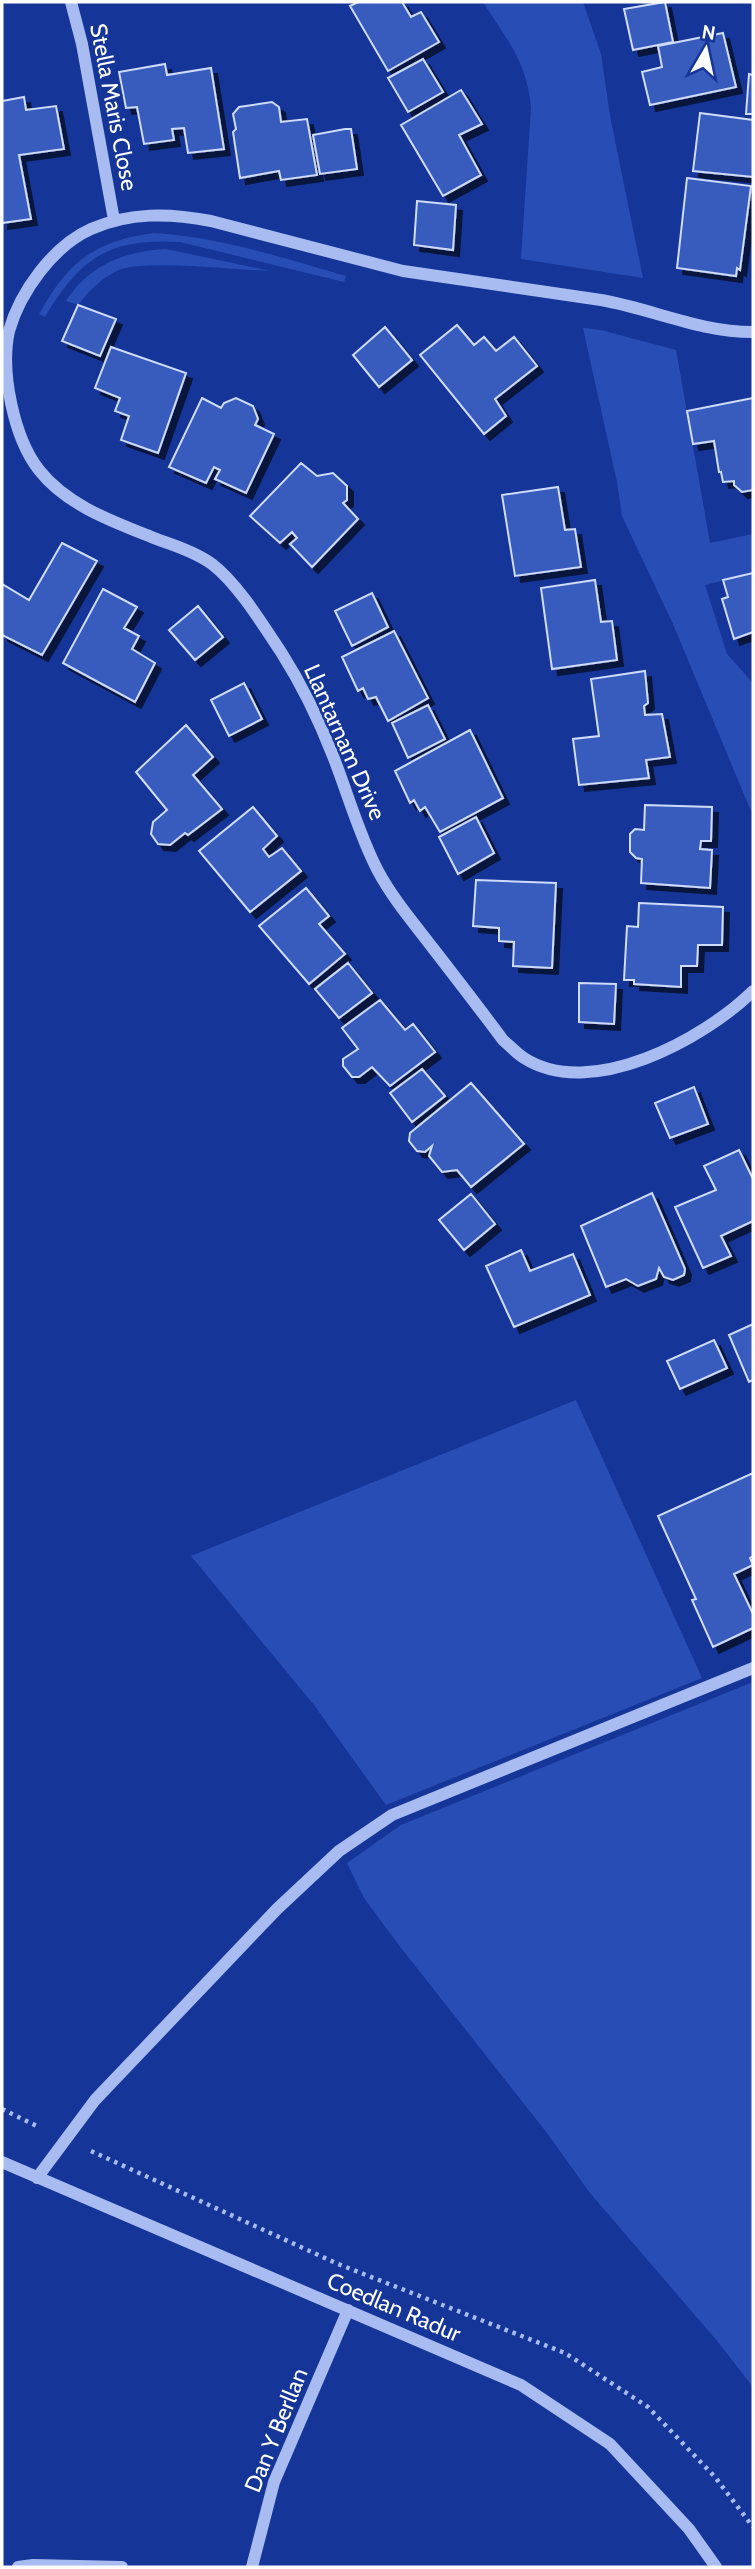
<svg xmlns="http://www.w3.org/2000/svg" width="755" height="2569" font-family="Cabin,sans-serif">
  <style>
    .green { fill: #284eb6 }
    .building { fill: #395cbe; stroke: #cfdbfc; stroke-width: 2; filter: url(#shadow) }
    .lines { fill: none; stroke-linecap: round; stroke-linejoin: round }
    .path { stroke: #a8bcf2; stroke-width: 4.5; stroke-dasharray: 3.5 5; stroke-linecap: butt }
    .minor { stroke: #a8bcf2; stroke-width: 12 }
    .labels { text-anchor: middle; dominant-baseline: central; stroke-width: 5; stroke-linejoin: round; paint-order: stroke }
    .street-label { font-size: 23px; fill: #fff; stroke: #153698 }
  </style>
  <defs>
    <filter id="shadow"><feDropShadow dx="6" dy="6" stdDeviation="0" flood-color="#0009"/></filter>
  </defs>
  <rect width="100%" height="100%" fill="#153698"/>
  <path class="green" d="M 483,2 L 583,2 L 601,54 L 610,116 L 643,278 L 521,259 L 531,108 C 527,61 507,40 483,2 Z
    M 154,233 C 220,237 283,258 346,276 L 344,282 L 180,242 C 109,238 81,257 45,317 L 39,314 C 68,262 94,241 154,233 Z
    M 166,249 L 270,271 C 239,270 142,259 119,270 C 101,278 90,290 78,305 L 66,301 C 89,265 125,251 166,249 Z
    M 583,328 L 601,330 L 676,350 L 710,543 L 753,534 L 753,573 L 705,585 L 727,654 L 753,683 L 753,816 L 673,624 L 622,516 L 617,482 Z
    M 576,1400 L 702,1678 L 386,1805 L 314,1705 L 191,1556 Z
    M 753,1682 L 753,2387 L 718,2342 L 590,2193 L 547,2133 L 398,1944 L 364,1898 L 347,1863 L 401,1825 Z"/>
  <path class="building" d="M 358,2 L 402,2 L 411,17 L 421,12 L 439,42 L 388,71 L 350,6 Z
    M 665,2 L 673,42 L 633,50 L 624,9 Z
    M 723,33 L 736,87 L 650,105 L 642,72 L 662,67 L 658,46 Z
    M 423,59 L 443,92 L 408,112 L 388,78 Z
    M 165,64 L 167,75 L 211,68 L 224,149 L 188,153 L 184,128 L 172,129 L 174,140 L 144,144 L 137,107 L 126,108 L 119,72 Z
    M 749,74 L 753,75 L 753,114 L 746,114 Z
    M 461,90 L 482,124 L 459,135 L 481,175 L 443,196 L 401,125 Z
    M 24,97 L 26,110 L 56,106 L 64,149 L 19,155 L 31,219 L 2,223 L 2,101 Z
    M 272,102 L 279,107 L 281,122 L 307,119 L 317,175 L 281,180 L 279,171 L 240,178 L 233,132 L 236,129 L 233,114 L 239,107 Z
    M 700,113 L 753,120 L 753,177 L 693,171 Z
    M 345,129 L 351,129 L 357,169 L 320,174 L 313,135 Z
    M 687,178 L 751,186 L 740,270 L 737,268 L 736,276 L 677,268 Z
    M 417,201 L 456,205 L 453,250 L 414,245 Z
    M 78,305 L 116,319 L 100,356 L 62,341 Z
    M 457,325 L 474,345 L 484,337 L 496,351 L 514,337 L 537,366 L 495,399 L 506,416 L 484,434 L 420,355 Z
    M 385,327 L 412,360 L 379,387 L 353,355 Z
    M 111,347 L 186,373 L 158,453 L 121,440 L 129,416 L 115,411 L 120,398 L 95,388 Z
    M 202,398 L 221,408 L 224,403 L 236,398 L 253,406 L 258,419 L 255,425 L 274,434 L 246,493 L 215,479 L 220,470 L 214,467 L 206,483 L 169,467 Z
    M 753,398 L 753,490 L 742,492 L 734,485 L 734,481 L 723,482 L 721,472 L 719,472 L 714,441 L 693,444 L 687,411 Z
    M 301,463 L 317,476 L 333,473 L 347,486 L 347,500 L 343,503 L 358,519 L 312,567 L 290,544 L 297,538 L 292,532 L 280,543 L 250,516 Z
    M 558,487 L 565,530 L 575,529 L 581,567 L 515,576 L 502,495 Z
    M 62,543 L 97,561 L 42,655 L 2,635 L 2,584 L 29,600 Z
    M 753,573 L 753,632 L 734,639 L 722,599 L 728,597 L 723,580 Z
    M 595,580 L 601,622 L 612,621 L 617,660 L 552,669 L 541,588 Z
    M 103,589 L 137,607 L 124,628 L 139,636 L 132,649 L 155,663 L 135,702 L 63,663 Z
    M 372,593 L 388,627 L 352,646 L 335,611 Z
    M 198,606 L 223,637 L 195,660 L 169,630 Z
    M 394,631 L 428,698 L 388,721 L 376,697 L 368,699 L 363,688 L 358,691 L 342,657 Z
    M 645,671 L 648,703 L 644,706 L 645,715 L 662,714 L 670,757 L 646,760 L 649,778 L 579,785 L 573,739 L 599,736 L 591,679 Z
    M 244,683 L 262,719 L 229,736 L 211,700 Z
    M 428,705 L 445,739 L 408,758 L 392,723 Z
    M 186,725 L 213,757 L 193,775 L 222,809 L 188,835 L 185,833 L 170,845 L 158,844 L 151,834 L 153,822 L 167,810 L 136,772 Z
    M 470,730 L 503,798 L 440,832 L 425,807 L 420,811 L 414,800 L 410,803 L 395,771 Z
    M 645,805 L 712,807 L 711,841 L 701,841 L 700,849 L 712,850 L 710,888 L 641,883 L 642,859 L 636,858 L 630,852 L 630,834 L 635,829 L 644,830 Z
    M 253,807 L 277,836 L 263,849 L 269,857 L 282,848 L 301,871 L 250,912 L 199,851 Z
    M 476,817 L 494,853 L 458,874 L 439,837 Z
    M 476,880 L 556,883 L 552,968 L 513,966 L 514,942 L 499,941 L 499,928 L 473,926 Z
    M 306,888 L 329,916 L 319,924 L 345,954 L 309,984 L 259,926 Z
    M 639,903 L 723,907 L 722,945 L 698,945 L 697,966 L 681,966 L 681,987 L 634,984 L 634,980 L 624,980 L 627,926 L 638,927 Z
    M 348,963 L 372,993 L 339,1018 L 315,989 Z
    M 579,983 L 616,984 L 614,1024 L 579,1022 Z
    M 380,1000 L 405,1030 L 413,1024 L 435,1052 L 390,1086 L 372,1067 L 359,1077 L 352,1077 L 343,1066 L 343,1059 L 358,1049 L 342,1028 Z
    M 422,1069 L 445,1096 L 412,1122 L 390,1093 Z
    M 471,1083 L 524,1144 L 471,1187 L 457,1170 L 442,1172 L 429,1156 L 432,1146 L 425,1152 L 417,1151 L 409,1141 L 410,1133 Z
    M 694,1087 L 708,1124 L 670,1138 L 655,1103 Z
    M 739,1150 L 753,1179 L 753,1221 L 721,1236 L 731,1256 L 703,1268 L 675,1207 L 716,1190 L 704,1166 Z
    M 652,1193 L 685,1269 L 684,1275 L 673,1280 L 664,1277 L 659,1268 L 656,1279 L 638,1286 L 626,1279 L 606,1287 L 581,1226 Z
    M 471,1194 L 495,1224 L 464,1250 L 439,1220 Z
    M 521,1250 L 530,1271 L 573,1254 L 590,1295 L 514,1327 L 486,1266 Z
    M 753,1324 L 753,1380 L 749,1382 L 729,1335 Z
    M 714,1340 L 727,1368 L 680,1389 L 667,1361 Z
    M 753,1473 L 753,1556 L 750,1558 L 753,1565 L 734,1574 L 753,1614 L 753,1628 L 713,1647 L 692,1600 L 696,1599 L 658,1516 Z"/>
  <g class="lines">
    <path class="path" d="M 2,2109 L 39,2127
      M 91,2151 L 338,2264 L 565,2353 L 648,2407 L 715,2477 L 753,2527"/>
    <path class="minor" d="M 71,2 L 82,44 L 114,220
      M 753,332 C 699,332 653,309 601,300 L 403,271 L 211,221 C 169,213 130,212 91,229 C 53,246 20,292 9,331 C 0,372 14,438 39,470 C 68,507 117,523 159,540 C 177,546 197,553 212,564 C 238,584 263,625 281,652 C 302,685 319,720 333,756 C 348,794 359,835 378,871 C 393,899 413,922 432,947 C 456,978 480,1009 503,1040 C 510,1046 516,1053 524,1058 C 591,1101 704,1039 753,991
      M 2,2162 L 521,2385 L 610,2444 L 689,2529 L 716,2567
      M 37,2178 L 95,2100 L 277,1909 L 339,1851 L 392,1815 L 753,1668
      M 18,2567 L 33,2565 L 122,2567
      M 252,2567 L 274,2482 L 348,2310"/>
  </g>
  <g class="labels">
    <g class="street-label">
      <text transform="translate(114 107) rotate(79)">Stella Maris Close</text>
      <text transform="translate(345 742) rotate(66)">Llantarnam Drive</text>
      <text transform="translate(394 2307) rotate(23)">Coedlan Radur</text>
      <text transform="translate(276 2430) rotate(-68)">Dan Y Berllan</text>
    </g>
  </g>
  <rect width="755" height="2569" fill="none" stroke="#ffffff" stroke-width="7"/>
  <g transform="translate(706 49) rotate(9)" stroke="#153698" stroke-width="5" paint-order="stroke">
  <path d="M0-5L12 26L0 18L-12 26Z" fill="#ffffff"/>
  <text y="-10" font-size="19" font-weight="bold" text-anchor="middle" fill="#ffffff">N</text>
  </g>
</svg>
